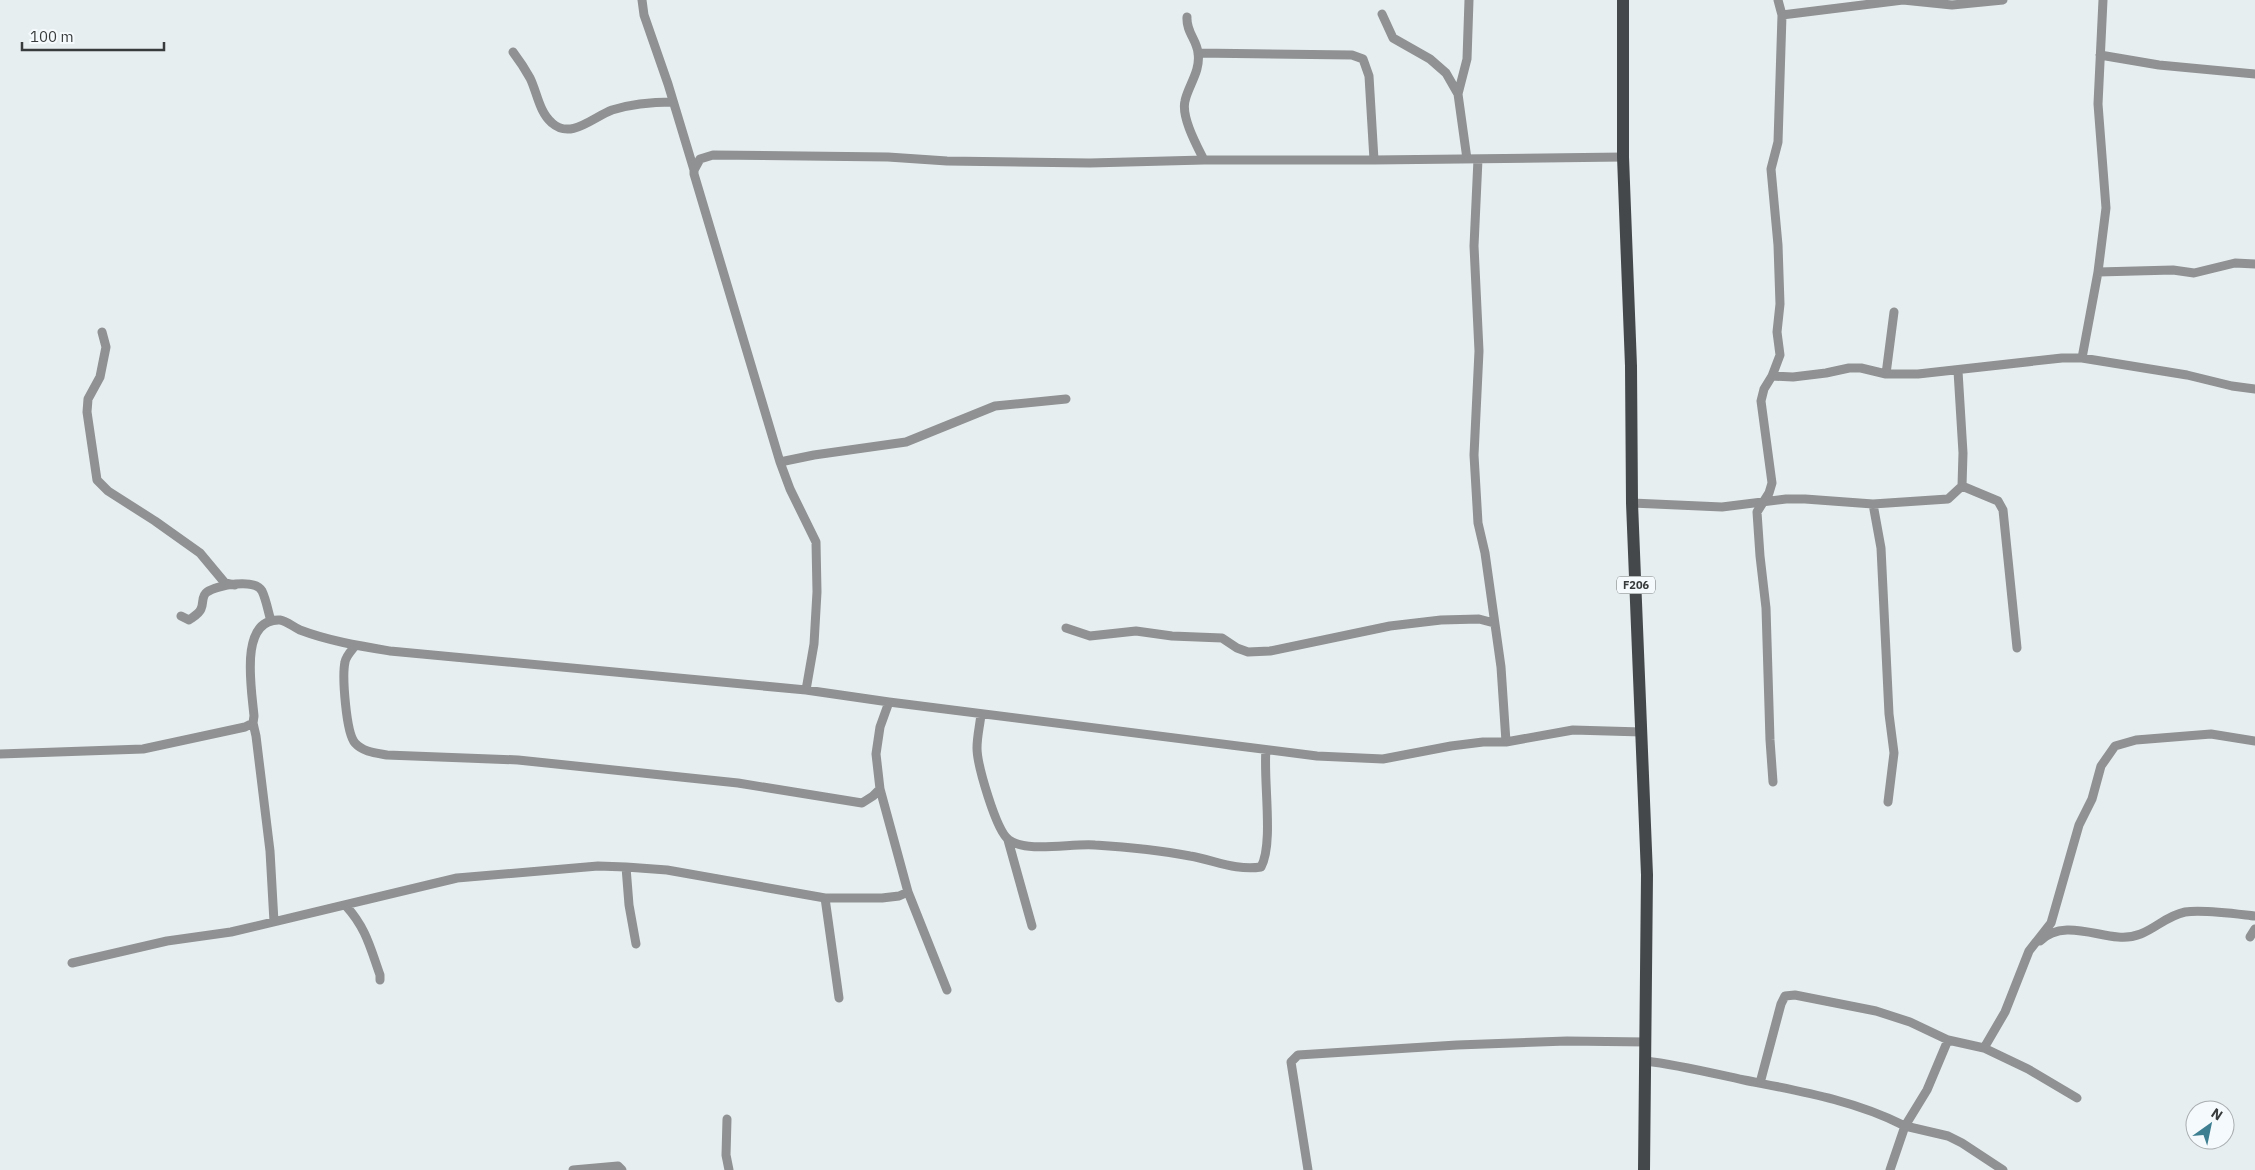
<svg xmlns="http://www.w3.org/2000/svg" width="2255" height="1170" font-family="'IBM Plex Sans',sans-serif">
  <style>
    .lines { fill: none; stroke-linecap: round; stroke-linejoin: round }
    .street { stroke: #8f9192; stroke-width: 9 }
    .primary { stroke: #44484a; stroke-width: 12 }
    .labels { text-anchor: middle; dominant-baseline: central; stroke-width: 5; stroke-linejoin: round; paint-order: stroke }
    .shield { fill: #f5fbfd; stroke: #717575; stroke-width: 1 }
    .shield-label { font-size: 11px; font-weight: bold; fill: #383b3b }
  </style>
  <rect width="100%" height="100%" fill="#e7eef0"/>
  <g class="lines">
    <path class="street" d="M 642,0 L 644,15 L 668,84 L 694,170
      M 1382,14 L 1393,38 L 1430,59 L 1446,73 L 1458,94 L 1467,159
      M 1782,15 L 1903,0 L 1952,5 L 2003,0
      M 1187,17 C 1186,32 1197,40 1198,53 C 1201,71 1188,86 1185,101 C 1181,117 1197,146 1204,160
      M 513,52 C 519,60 525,69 530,78 C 537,92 539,112 552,123 C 571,140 593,117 612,110 C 631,104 653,102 673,102
      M 1198,53 L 1352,55 L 1363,59 L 1369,76 L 1374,160
      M 2100,55 L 2159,65 L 2255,74
      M 1458,94 L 1467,59 L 1469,0
      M 1478,159 L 1474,246 L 1479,351 L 1474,455 L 1478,523 L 1485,553 L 1501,667 L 1506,742
      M 2098,272 L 2173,270 L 2194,273 L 2235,263 L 2255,264
      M 102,332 L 106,347 L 100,377 L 88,399 L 87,412 L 97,480 L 108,491 L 155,521 L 200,553 L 225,583 L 235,585
      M 2082,358 L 2098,272 L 2106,208 L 2098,104 L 2103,0
      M 1886,374 L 1894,312
      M 1772,376 L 1793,377 L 1826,373 L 1849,368 L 1861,368 L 1886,374 L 1918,374 L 2062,358 L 2082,358 L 2187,375 L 2232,386 L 2255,389
      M 780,462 L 694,174 L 694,170 L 700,159 L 713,155 L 888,157 L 947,161 L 1090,163 L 1204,160 L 1374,160 L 1623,157
      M 1962,486 L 1998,501 L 2003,510 L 2017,648
      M 1632,503 L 1722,507 L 1786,499 L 1805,499 L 1873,504 L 1948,499 L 1962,486 L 1963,453 L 1958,371
      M 1873,504 L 1881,548 L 1889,714 L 1894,753 L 1888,802
      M 181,616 L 189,620 C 193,617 199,614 201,609 C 204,603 201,596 207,592 C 217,585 255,578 262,591 C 266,599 268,611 271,621
      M 1066,628 L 1090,636 L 1136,631 L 1172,636 L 1222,638 L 1237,648 L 1248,652 L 1270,651 L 1390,626 L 1441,620 L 1479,619 L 1494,623
      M 355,646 C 351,651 346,656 345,662 C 342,676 346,733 355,743 C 363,752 376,753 387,755 L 518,760 L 738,783 L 862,803 L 873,796 L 880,789
      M 806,690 L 814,644 L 817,592 L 816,542 L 790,489 L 780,462 L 814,455 L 906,442 L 995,406 L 1066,399
      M 889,702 L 880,727 L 876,754 L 880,789 L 908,892 L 947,990
      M 981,714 C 980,725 977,736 977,748 C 977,764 996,831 1009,840 C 1027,853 1072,843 1095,845 C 1127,847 1159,850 1190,856 C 1214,860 1236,871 1261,867 C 1274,844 1263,779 1266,750
      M 253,723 L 256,736 L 270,851 L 274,922
      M 0,754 L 143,749 L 245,727 L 253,723 L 254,716 C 252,691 238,618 280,620 C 287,621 293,627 300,630 C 329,641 360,646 390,651 L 806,690 L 889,702 L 1317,756 L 1383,759 L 1451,746 L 1483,742 L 1506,742 L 1573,730 L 1642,732
      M 1773,782 L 1770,740 L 1766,608 L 1760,556 L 1757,512 L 1769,493 L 1772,483 L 1761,401 L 1764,389 L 1772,376 L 1780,355 L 1777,332 L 1780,304 L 1778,245 L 1771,169 L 1778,142 L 1782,15 L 1778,0
      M 1008,840 L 1032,926
      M 626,867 L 629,905 L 636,944
      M 825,898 L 839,998
      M 346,906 C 366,928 370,947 380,975 L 380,980
      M 2250,937 L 2255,929
      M 2040,941 C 2061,920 2093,935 2118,937 C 2148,940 2160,917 2185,912 C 2203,909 2237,914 2255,916
      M 72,963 L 167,941 L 231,932 L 457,878 L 598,866 L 626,867 L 667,870 L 825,898 L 882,898 L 899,896 L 908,892
      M 1984,1048 L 2005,1012 L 2029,951 L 2051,923 L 2079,825 L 2092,799 L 2101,766 L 2115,746 L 2136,740 L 2211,734 L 2255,741
      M 1646,1061 C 1679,1065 1711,1073 1744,1080 C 1799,1091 1854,1100 1905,1126 L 1927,1090 L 1948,1040
      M 1760,1083 L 1781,1004 L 1785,996 L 1795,995 L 1876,1011 L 1910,1022 L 1948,1040 L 1984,1048 L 2028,1069 L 2077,1098
      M 727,1119 L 726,1155 L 729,1170
      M 573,1170 L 618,1166 L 622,1170
      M 1308,1170 L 1291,1062 L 1298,1055 L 1457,1045 L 1567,1041 L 1646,1042
      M 1890,1170 L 1905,1126 L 1948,1136 L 1962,1143 L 2003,1170"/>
    <path class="primary" d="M 1623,0 L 1623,157 L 1631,366 L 1632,503 L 1647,875 L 1644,1170"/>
  </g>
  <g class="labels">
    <rect class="shield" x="1617" y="576.5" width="38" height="17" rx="4"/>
    <g class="shield-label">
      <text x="1636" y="585">F206</text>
    </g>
  </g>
  <g transform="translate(2210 1125) rotate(33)"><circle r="24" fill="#f5fbfd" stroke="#a9aeaf"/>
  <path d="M0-4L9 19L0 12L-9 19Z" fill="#3e7f92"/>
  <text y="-8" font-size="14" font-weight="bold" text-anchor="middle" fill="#383b3b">N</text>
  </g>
  <path d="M22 42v8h142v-8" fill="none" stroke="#383b3b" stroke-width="2.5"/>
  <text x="30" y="42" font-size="15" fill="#383b3b" stroke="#f5fbfd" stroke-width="4" paint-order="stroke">100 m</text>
</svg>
